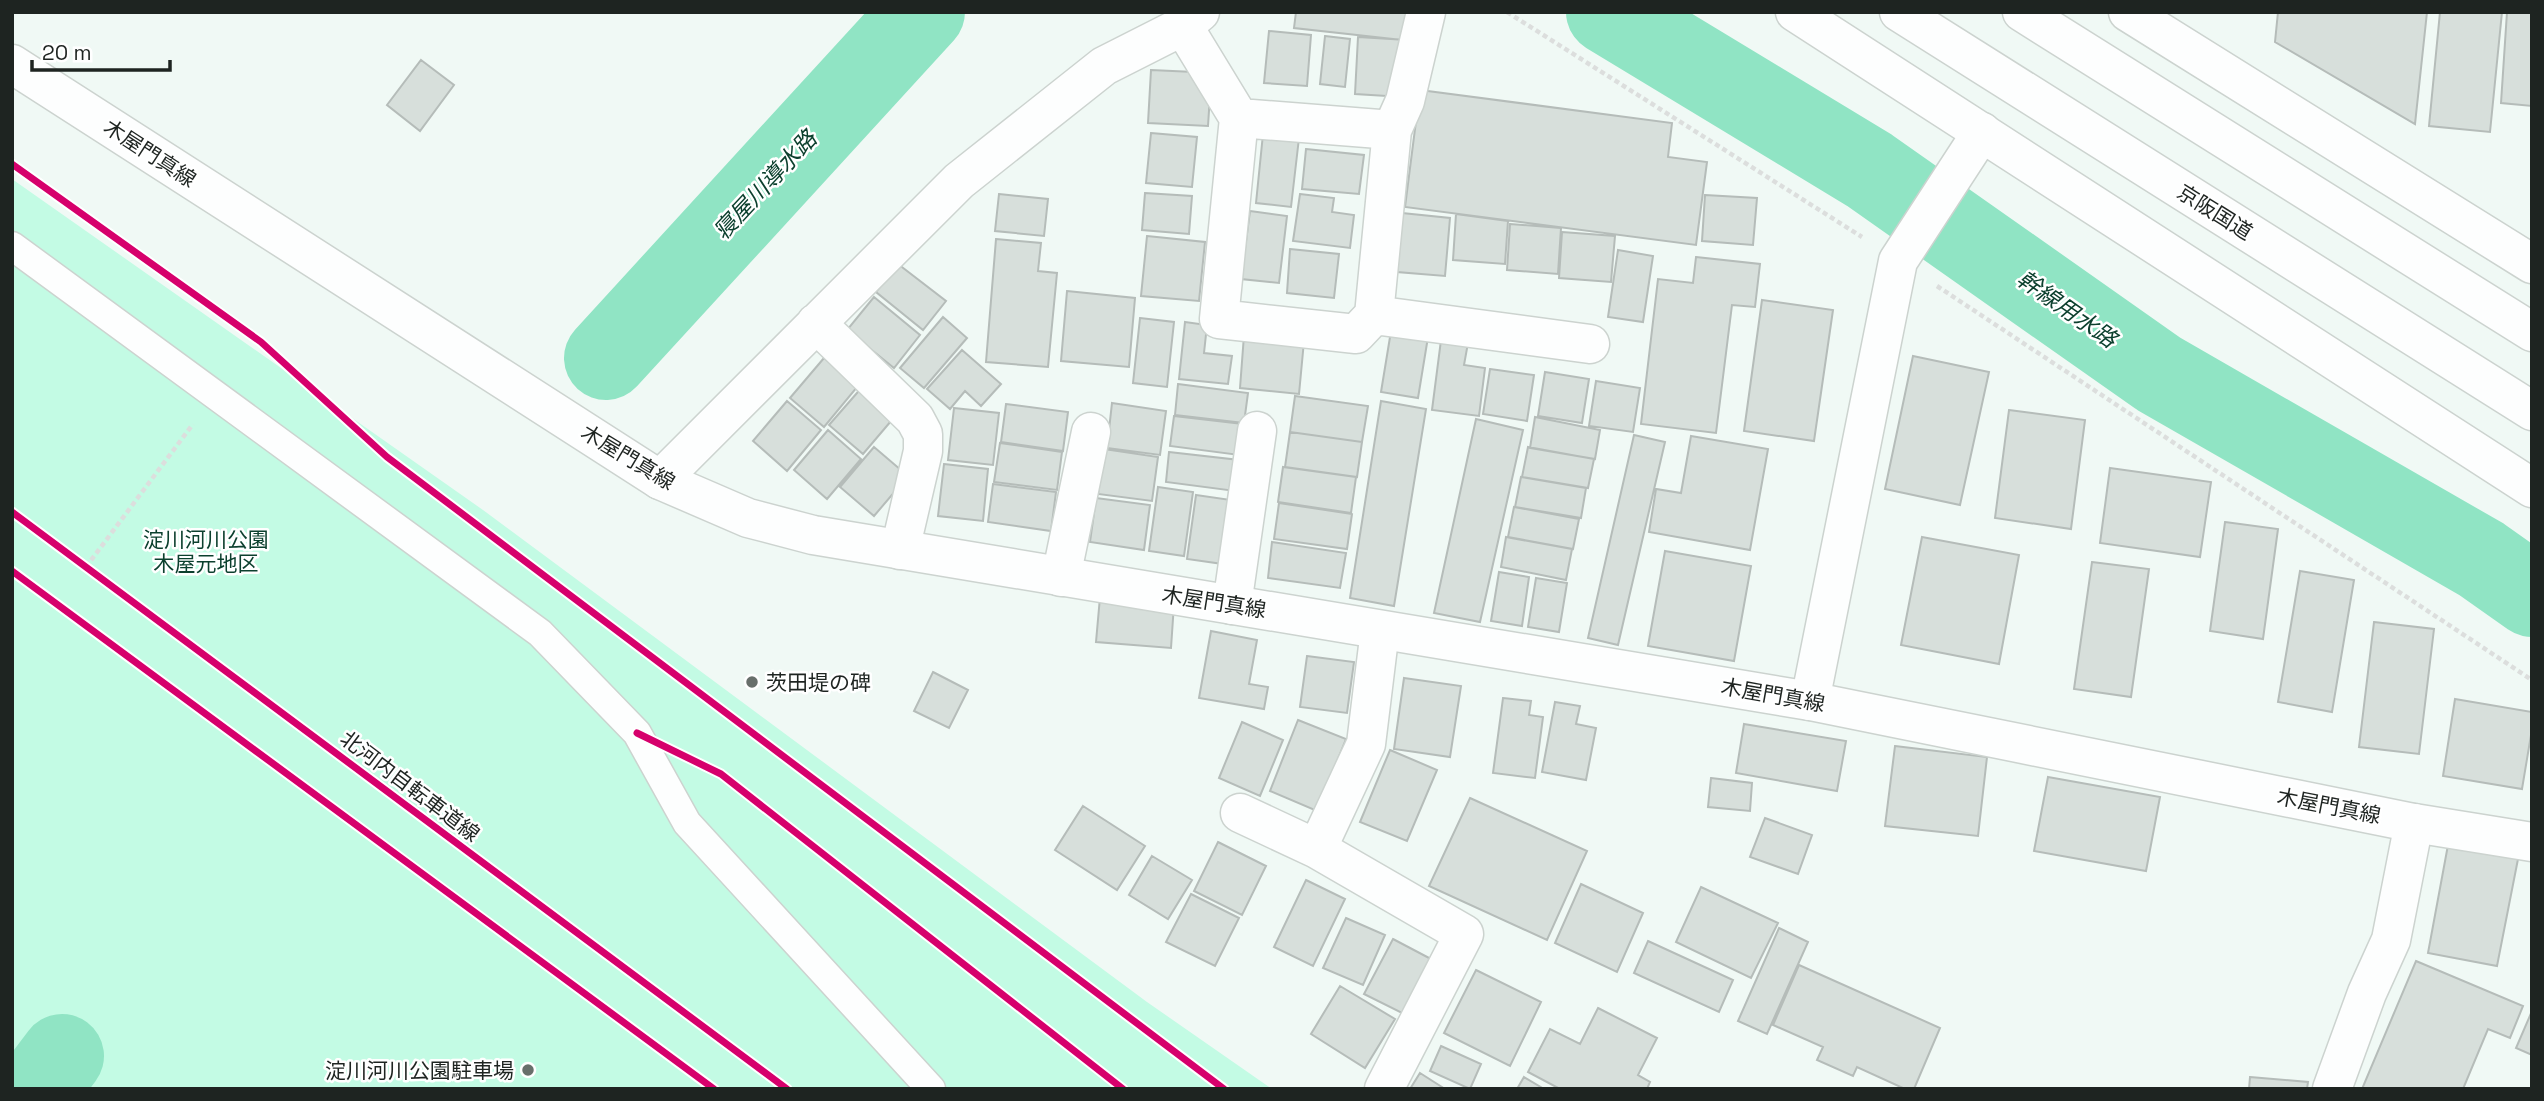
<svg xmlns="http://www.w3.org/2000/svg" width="2544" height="1101" font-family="'Space Grotesk','Noto Sans JP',sans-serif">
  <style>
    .green { fill: #c3fbe4 }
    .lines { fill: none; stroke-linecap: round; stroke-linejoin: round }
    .river { stroke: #90e4c4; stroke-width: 84 }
    .building { fill: #d7dfdb; stroke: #b5bcb9; stroke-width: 2 }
    .service-casing { stroke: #ccd3cf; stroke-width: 31 }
    .minor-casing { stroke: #ccd3cf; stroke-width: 41 }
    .secondary-casing { stroke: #ccd3cf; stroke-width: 41 }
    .trunk-casing { stroke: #ccd3cf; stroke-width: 41 }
    .path { stroke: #dcdedd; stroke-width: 4.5; stroke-dasharray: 5 3.5; stroke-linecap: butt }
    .service { stroke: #fdfefe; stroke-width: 28 }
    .minor { stroke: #fdfefe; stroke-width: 38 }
    .secondary { stroke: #fdfefe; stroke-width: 38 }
    .trunk { stroke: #fdfefe; stroke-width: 38 }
    .cycleway-casing { stroke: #fff; stroke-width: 11 }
    .cycleway { stroke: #d6006c; stroke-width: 7 }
    .poi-dot { fill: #686f6b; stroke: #fff; stroke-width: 2.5 }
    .labels { text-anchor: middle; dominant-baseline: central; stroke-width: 5; stroke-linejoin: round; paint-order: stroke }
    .street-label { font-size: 21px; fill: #1e2421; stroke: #fff }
    .park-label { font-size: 21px; fill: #0c402e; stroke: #fff }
    .poi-label { font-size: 21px; fill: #1e2421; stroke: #fff; text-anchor: start }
    .water-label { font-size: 23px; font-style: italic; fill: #0c402e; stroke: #fff }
  </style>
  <rect width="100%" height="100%" fill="#f0f9f5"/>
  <path class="green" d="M 12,179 L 483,510 L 1147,1002 L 1272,1089 L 12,1089 Z"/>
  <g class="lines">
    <path class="river" d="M 1608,12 L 1869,170 L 2159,374 L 2481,559 L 2532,595
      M 606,358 L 923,12
      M 37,1089 L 62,1056"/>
  </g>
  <path class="building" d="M 1296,12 L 1414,12 L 1411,41 L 1294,28 Z
    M 2278,12 L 2427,12 L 2415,124 L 2275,42 Z
    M 2440,12 L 2502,12 L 2490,132 L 2429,126 Z
    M 2507,12 L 2532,12 L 2532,106 L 2501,103 Z
    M 1269,31 L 1311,35 L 1307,86 L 1264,83 Z
    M 1325,36 L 1350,39 L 1345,87 L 1320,84 Z
    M 1358,37 L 1407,40 L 1403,97 L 1355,94 Z
    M 421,60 L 454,85 L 420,131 L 387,105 Z
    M 1151,70 L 1194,72 L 1210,95 L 1208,126 L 1148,123 Z
    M 1420,90 L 1672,123 L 1668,157 L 1707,162 L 1696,245 L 1405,207 Z
    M 1151,133 L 1197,137 L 1192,187 L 1146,183 Z
    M 1263,134 L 1299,138 L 1291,207 L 1256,203 Z
    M 1306,149 L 1364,155 L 1359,194 L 1302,189 Z
    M 1145,193 L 1192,196 L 1189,234 L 1142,230 Z
    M 999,194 L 1048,199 L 1044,236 L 995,231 Z
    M 1300,194 L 1334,198 L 1332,212 L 1354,215 L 1350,248 L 1293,241 Z
    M 1705,195 L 1757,198 L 1753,245 L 1702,241 Z
    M 1250,211 L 1287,216 L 1279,283 L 1241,279 Z
    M 1402,213 L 1450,218 L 1445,276 L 1397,272 Z
    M 1456,214 L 1508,221 L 1505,264 L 1453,260 Z
    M 1510,224 L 1561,228 L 1558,274 L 1507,270 Z
    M 1562,232 L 1615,236 L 1611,282 L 1559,278 Z
    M 1147,236 L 1205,242 L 1199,301 L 1141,296 Z
    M 996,239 L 1041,243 L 1038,271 L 1057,273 L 1048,367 L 986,362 Z
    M 1290,249 L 1339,254 L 1334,298 L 1287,293 Z
    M 1618,250 L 1653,256 L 1643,322 L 1608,317 Z
    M 1696,257 L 1760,264 L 1755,307 L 1732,305 L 1716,433 L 1641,424 L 1658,279 L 1693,283 Z
    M 898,264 L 946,301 L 923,330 L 876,292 Z
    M 1067,291 L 1135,298 L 1129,367 L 1061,361 Z
    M 874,297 L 920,335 L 894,368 L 847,330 Z
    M 1762,300 L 1833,310 L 1814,441 L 1744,431 Z
    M 943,317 L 967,338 L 924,388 L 900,368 Z
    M 1140,318 L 1174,322 L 1167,387 L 1133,383 Z
    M 1185,322 L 1207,325 L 1204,353 L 1232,356 L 1228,384 L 1179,379 Z
    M 1391,331 L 1428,337 L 1418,398 L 1381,392 Z
    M 1244,335 L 1304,341 L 1299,394 L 1240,388 Z
    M 1441,340 L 1468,343 L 1464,365 L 1485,368 L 1479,416 L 1432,410 Z
    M 962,350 L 1001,384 L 981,406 L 965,391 L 950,409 L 927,389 Z
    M 1913,356 L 1989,372 L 1960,505 L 1885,489 Z
    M 824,358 L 858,386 L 824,427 L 790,398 Z
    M 1490,369 L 1534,375 L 1527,421 L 1483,414 Z
    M 1545,372 L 1589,379 L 1582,423 L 1538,416 Z
    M 1596,381 L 1640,388 L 1633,432 L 1589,426 Z
    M 1178,384 L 1248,393 L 1244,423 L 1175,415 Z
    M 864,385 L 897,414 L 863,454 L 829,425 Z
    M 1295,396 L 1368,406 L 1362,442 L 1290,432 Z
    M 787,401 L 821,430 L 787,471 L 753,441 Z
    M 1381,401 L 1426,409 L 1394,606 L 1350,598 Z
    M 1112,403 L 1166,411 L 1160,455 L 1107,448 Z
    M 1006,404 L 1068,412 L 1063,451 L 1001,442 Z
    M 954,408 L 999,413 L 993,465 L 948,460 Z
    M 2009,410 L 2085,420 L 2071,529 L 1995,518 Z
    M 1174,416 L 1243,424 L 1239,455 L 1170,446 Z
    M 1535,417 L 1600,430 L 1595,459 L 1530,448 Z
    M 1476,419 L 1523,430 L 1480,622 L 1434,613 Z
    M 828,430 L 861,459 L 827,499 L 794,470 Z
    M 1290,432 L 1362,442 L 1357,477 L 1285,467 Z
    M 1634,435 L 1665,442 L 1618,645 L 1588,638 Z
    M 1691,436 L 1768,449 L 1750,550 L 1649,532 L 1656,489 L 1681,493 Z
    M 1000,443 L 1062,452 L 1057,490 L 994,482 Z
    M 874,447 L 908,476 L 874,516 L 840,487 Z
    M 1528,447 L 1594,459 L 1588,488 L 1522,477 Z
    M 1104,449 L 1158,457 L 1152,501 L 1098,494 Z
    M 1169,452 L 1239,460 L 1235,491 L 1166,482 Z
    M 944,464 L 988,469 L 983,521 L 938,516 Z
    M 1283,467 L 1356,477 L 1351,513 L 1278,502 Z
    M 2110,468 L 2211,482 L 2200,557 L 2100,543 Z
    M 1521,477 L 1586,488 L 1581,518 L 1515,507 Z
    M 993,484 L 1056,492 L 1051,531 L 988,522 Z
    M 1158,487 L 1193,492 L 1184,556 L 1149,551 Z
    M 1196,495 L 1231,500 L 1223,564 L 1187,559 Z
    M 1096,498 L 1150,505 L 1144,550 L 1090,542 Z
    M 1279,503 L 1352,514 L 1347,549 L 1274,539 Z
    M 1514,507 L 1579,519 L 1573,549 L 1508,537 Z
    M 2225,522 L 2278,529 L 2263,639 L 2210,631 Z
    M 1506,537 L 1572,549 L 1566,580 L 1501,567 Z
    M 1922,537 L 2019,555 L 1999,664 L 1901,645 Z
    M 1272,542 L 1346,553 L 1340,588 L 1268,578 Z
    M 1665,551 L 1751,566 L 1734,661 L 1648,646 Z
    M 2092,562 L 2149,569 L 2131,697 L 2074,689 Z
    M 2300,571 L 2354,580 L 2332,712 L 2278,702 Z
    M 1499,572 L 1529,577 L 1522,626 L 1491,621 Z
    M 1536,578 L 1567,583 L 1559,632 L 1528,627 Z
    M 1100,597 L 1174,604 L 1171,648 L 1096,642 Z
    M 2374,622 L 2434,629 L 2419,754 L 2359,747 Z
    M 1211,631 L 1257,640 L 1249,684 L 1268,687 L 1264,709 L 1199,698 Z
    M 1307,656 L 1354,662 L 1347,713 L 1300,707 Z
    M 933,672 L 968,690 L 949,728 L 914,711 Z
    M 1404,678 L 1461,686 L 1450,757 L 1394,749 Z
    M 1503,698 L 1531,701 L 1529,715 L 1543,717 L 1535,778 L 1493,773 Z
    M 2455,699 L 2532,712 L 2532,729 L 2522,789 L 2443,776 Z
    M 1555,702 L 1580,706 L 1576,724 L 1596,728 L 1586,780 L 1542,772 Z
    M 1298,720 L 1346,739 L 1317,811 L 1270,791 Z
    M 1242,722 L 1283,740 L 1260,796 L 1219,778 Z
    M 1744,724 L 1846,741 L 1837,791 L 1736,773 Z
    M 1895,746 L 1987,757 L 1978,836 L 1885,826 Z
    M 1390,750 L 1437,770 L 1407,841 L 1360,822 Z
    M 2048,777 L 2160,797 L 2146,871 L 2034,851 Z
    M 1711,778 L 1752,783 L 1750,811 L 1708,807 Z
    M 1470,798 L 1587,851 L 1547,940 L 1429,886 Z
    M 1083,806 L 1145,846 L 1117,890 L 1055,850 Z
    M 1765,818 L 1812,835 L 1798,874 L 1750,857 Z
    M 1218,842 L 1266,866 L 1242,915 L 1194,891 Z
    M 2448,845 L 2518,859 L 2497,966 L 2428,953 Z
    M 1152,856 L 1192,880 L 1168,919 L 1129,895 Z
    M 1306,880 L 1345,899 L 1313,966 L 1274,947 Z
    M 1581,884 L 1643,913 L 1617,972 L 1555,943 Z
    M 1701,887 L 1778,923 L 1751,978 L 1676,942 Z
    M 1191,894 L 1239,918 L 1215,966 L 1166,942 Z
    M 1346,918 L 1385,935 L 1363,985 L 1323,968 Z
    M 1779,928 L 1808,942 L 1767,1034 L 1738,1021 Z
    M 1393,939 L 1431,959 L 1402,1013 L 1364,994 Z
    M 1648,941 L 1733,980 L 1719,1012 L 1634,973 Z
    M 2416,961 L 2523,1006 L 2510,1038 L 2488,1029 L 2463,1089 L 2362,1089 Z
    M 1799,965 L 1940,1028 L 1914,1089 L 1905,1089 L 1857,1067 L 1853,1076 L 1817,1060 L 1823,1047 L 1773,1025 Z
    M 1476,970 L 1541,1002 L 1510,1066 L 1444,1033 Z
    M 1340,986 L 1395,1019 L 1365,1068 L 1311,1034 Z
    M 1598,1008 L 1657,1038 L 1638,1075 L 1650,1082 L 1647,1089 L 1560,1089 L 1528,1072 L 1550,1029 L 1580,1044 Z
    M 2532,1011 L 2532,1055 L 2516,1048 Z
    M 1441,1046 L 1481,1064 L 1470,1089 L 1430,1071 Z
    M 1420,1073 L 1445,1089 L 1410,1089 Z
    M 1524,1077 L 1544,1089 L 1517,1089 Z
    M 2250,1077 L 2308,1082 L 2307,1089 L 2249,1089 Z"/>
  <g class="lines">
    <defs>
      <path id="service" d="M 12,246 L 540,633 L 637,733 L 687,823 L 931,1089"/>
      <path id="minor" d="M 1183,26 L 1239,118 L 1392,130 L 1374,315 L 1356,334 L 1219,319 L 1239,118
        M 1392,130 L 1405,101 L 1426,12
        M 1374,315 L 1590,344
        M 816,323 L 915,419 L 923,434 L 923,451 L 900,550
        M 660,480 L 959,181 L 1104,66 L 1183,26 L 1200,12
        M 1061,577 L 1091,432
        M 1232,605 L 1257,431
        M 1380,630 L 1366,744 L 1317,849 L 1464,934 L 1384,1089
        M 1810,701 L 1898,261 L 1982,132
        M 1240,813 L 1317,849
        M 2332,1089 L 2367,993 L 2391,940 L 2414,823"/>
      <path id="secondary" d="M 12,64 L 660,480 L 748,518 L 813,535 L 1810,701 L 2414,823 L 2532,842"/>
      <path id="trunk" d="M 1795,12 L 2532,488
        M 1899,12 L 2532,411
        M 2022,12 L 2532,332
        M 2128,12 L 2532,264"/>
    </defs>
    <use href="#service" class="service-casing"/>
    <use href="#minor" class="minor-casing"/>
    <use href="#secondary" class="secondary-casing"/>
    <use href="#trunk" class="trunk-casing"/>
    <path class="path" d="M 1507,12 L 1862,237
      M 1937,286 L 2532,680
      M 86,567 L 193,424"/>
    <use href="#service" class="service"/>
    <use href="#minor" class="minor"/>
    <use href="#secondary" class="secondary"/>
    <use href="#trunk" class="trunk"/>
    <defs>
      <path id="cycleway" d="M 12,164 L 261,342 L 387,457 L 1224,1089
        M 12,512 L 787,1089
        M 12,571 L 714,1089
        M 637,733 L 721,774 L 1123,1089"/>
    </defs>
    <use href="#cycleway" class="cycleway-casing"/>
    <use href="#cycleway" class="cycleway"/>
  </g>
  <g class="poi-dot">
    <circle cx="752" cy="682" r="7"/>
    <circle cx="528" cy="1070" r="7"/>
  </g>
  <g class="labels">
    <g class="street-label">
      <text transform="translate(150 153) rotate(33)">木屋門真線</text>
      <text transform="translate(2215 212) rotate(32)">京阪国道</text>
      <text transform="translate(628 457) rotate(31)">木屋門真線</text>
      <text transform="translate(1214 602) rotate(9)">木屋門真線</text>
      <text transform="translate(1773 695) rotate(10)">木屋門真線</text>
      <text transform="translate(410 786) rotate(37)">北河内自転車道線</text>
      <text transform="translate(2329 806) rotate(11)">木屋門真線</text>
    </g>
    <g class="park-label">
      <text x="206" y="539">淀川河川公園<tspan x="206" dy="24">木屋元地区</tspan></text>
    </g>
    <g class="poi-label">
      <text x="766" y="682">茨田堤の碑</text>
      <text x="514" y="1070" text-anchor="end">淀川河川公園駐車場</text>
    </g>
    <g class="water-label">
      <text transform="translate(765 185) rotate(-47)">寝屋川導水路</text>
      <text transform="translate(2067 309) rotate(35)">幹線用水路</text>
    </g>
  </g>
  <rect width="2544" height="1101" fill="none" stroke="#1e2421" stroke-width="28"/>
  <path d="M32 60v10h138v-10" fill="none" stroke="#1e2421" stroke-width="3.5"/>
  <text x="42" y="60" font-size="21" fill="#1e2421" stroke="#ffffff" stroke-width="5" paint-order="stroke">20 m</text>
</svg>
